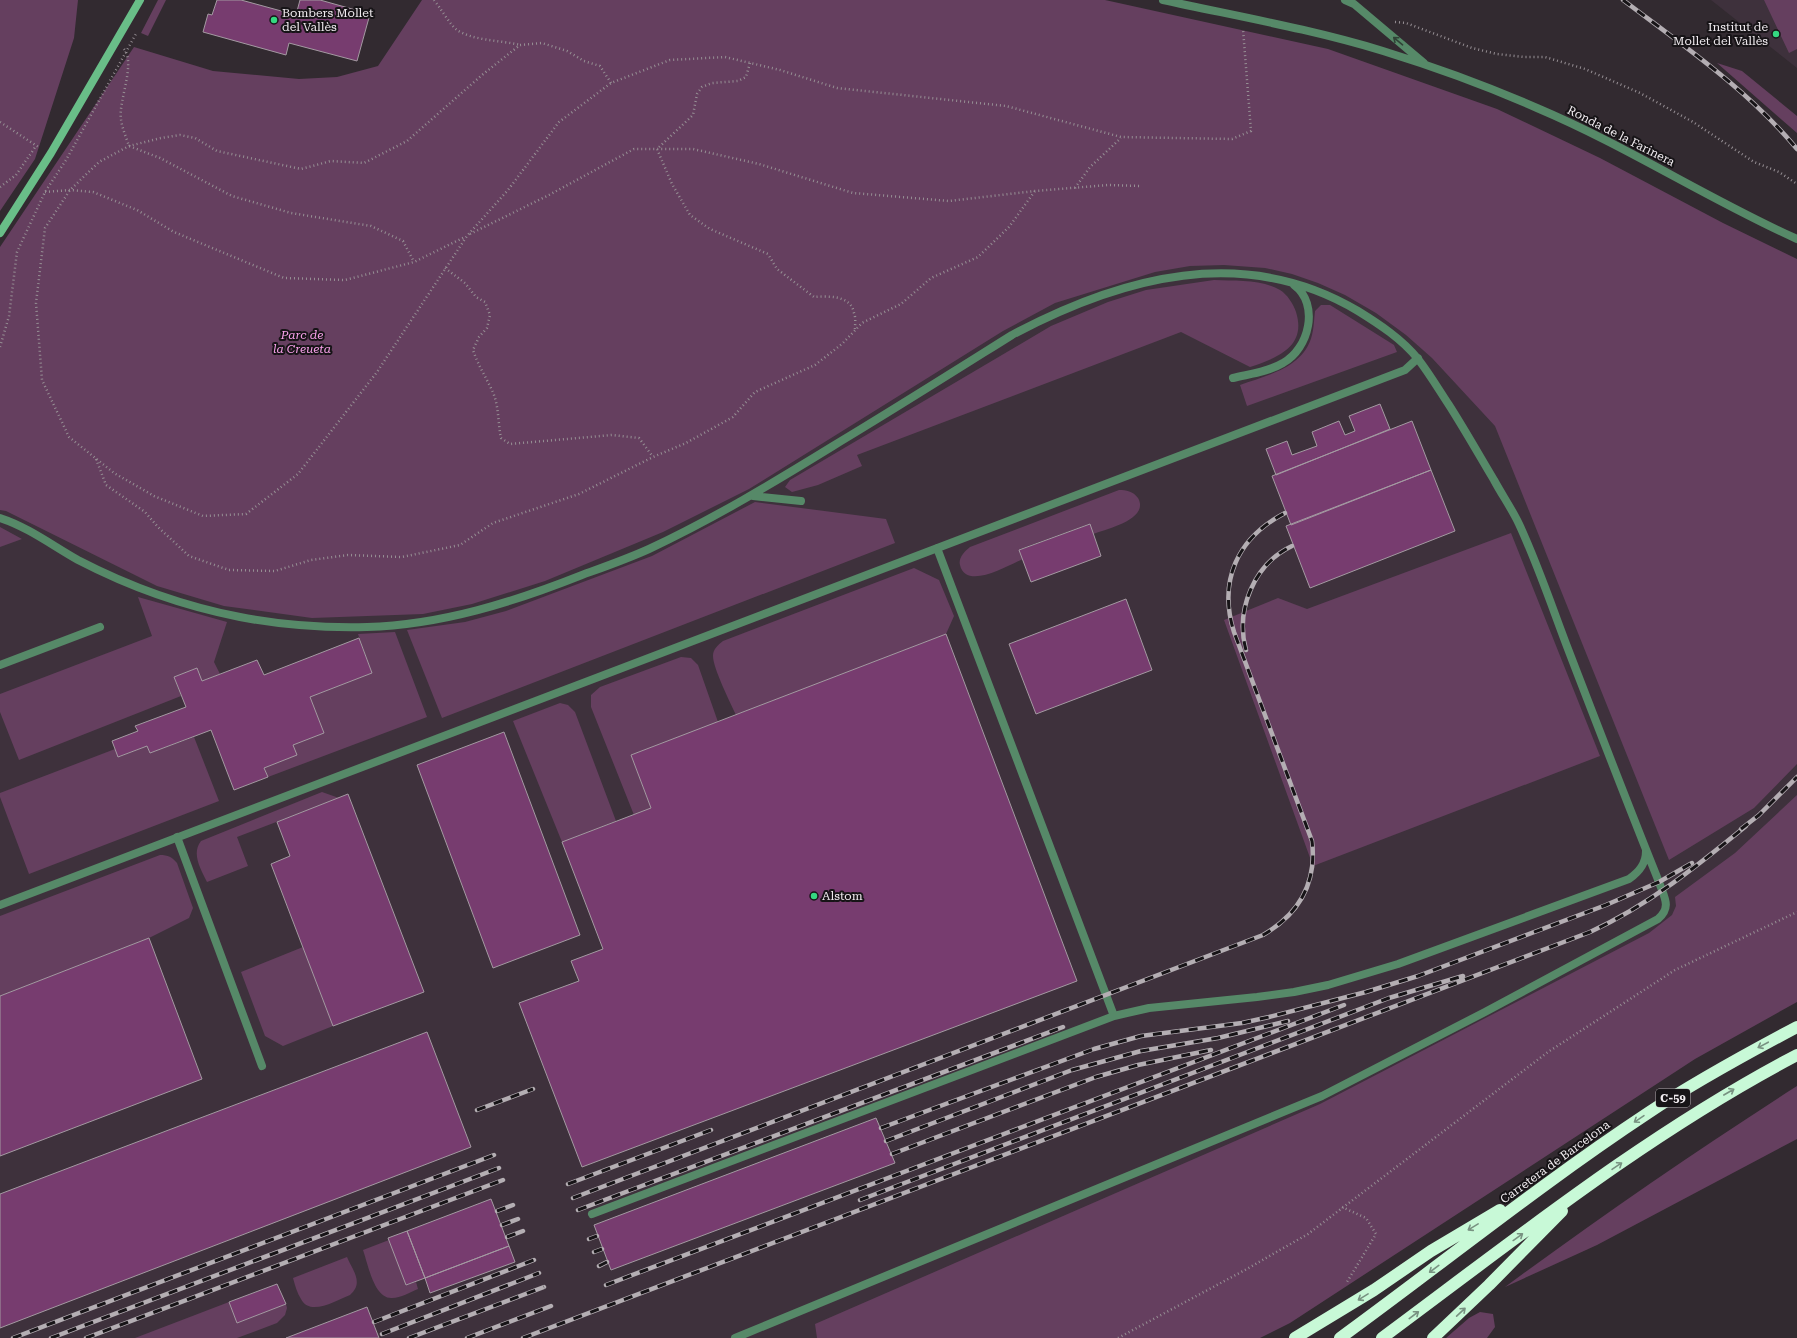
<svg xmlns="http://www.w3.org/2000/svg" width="1797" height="1338" font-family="'Roboto Serif',serif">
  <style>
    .built { fill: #3e313c }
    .green { fill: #653f5f }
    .building { fill: #773c6f; stroke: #a49aa2 }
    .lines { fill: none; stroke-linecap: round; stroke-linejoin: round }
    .path { stroke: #968f94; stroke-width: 2.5; stroke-dasharray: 1 3; stroke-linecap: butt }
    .lane { stroke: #568968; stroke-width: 8 }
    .street { stroke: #568968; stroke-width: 8 }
    .secondary { stroke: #69be88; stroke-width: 8 }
    .highway { stroke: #c8f9d7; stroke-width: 12 }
    .rail-casing { stroke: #b4aeb3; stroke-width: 4.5 }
    .rail { stroke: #171417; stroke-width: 3; stroke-dasharray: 9; stroke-linecap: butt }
    .oneway { stroke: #304337 }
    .oneway2 { stroke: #789281 }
    .poi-dot { fill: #34d881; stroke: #171417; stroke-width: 1.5 }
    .labels { text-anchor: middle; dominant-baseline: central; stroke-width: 4; stroke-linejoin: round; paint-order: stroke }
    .shield { fill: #171417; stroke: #b0abaf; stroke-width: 1 }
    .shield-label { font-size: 11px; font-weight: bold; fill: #f1ecf0 }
    .poi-label { font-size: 12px; fill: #f1ecf0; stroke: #171417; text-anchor: start }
    .street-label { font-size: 12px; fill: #f1ecf0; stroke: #171417 }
    .park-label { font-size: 12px; font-style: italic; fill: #f8a1ea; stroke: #171417 }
  </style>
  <rect width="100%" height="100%" fill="#322a30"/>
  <path class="built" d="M 1711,0 L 1797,0 L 1797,68 Z
    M 1173,178 L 1797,266 L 1797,899 L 1037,1338 L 0,1338 L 0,480 Z"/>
  <path class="green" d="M 0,0 L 78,0 L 74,38 L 35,159 L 0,211 Z
    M 158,0 L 166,0 L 148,36 L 141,33 Z
    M 422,0 L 1105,0 L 1328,49 L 1497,109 L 1600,158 L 1723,223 L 1797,259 L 1797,764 L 1754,808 L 1669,860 L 1495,426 L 1432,358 L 1406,335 L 1376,313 L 1345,295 L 1318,283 L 1292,274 L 1265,268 L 1224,265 L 1190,266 L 1155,272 L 1055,303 L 1003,331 L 749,489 L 663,532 L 545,581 L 472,604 L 423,614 L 312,618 L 224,606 L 157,586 L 6,511 L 0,510 L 0,247 L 134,47 L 213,71 L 299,79 L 337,77 L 378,66 Z
    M 1764,0 L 1797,0 L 1797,49 L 1789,53 Z
    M 1717,63 L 1742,71 L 1797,116 L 1797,133 Z
    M 1214,280 C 1236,281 1260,279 1280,290 C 1287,294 1294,305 1296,312 C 1307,347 1277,358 1250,367 L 1181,332 L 857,455 L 862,466 L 818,485 L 792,492 L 785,487 L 790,480 L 1051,326 L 1108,302 L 1146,290 Z
    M 1321,305 L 1330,305 L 1394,345 L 1397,352 L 1247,406 L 1240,385 C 1267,375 1304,368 1312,335 C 1314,327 1314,319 1315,311 Z
    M 1119,490 C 1126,490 1133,491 1138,498 C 1150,519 1107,529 1093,534 L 1089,524 L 1020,549 L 1023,559 C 1009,565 966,591 960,565 C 958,558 965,551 970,547 Z
    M 755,502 L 886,519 L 895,543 L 442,718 L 407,630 L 465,622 L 506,611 L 652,556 Z
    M 0,527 L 22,539 L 0,547 Z
    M 1511,533 L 1600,756 L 1313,866 L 1224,620 L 1278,598 L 1307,609 Z
    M 914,568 L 939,580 L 954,616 L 946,634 L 736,715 C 730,702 713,668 713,656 C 713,649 718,645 723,641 Z
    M 138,597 L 227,622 L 214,662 L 220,674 L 202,681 L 197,668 L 174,677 L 181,696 L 19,760 L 0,712 L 0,694 L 152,636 Z
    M 395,632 L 427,717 L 268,777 L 264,768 L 296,755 L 293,745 L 324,733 L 310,697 L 372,673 L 358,634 Z
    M 681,657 L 691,658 L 698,665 L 718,722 L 631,755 L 651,808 L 634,815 L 591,707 L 591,695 L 600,687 Z
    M 560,703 L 568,705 L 575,712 L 616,821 L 562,842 L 513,721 Z
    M 194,737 L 219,801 L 29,874 L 0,797 L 0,793 L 115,749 L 119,757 L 147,746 L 150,753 Z
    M 322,792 L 339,798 L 237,837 L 248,866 L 207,882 C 201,869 191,854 201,841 Z
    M 1797,795 L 1797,1002 L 1695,1059 L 1290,1323 L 1260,1338 L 817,1338 L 815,1324 L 1320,1104 L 1649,933 L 1672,915 L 1676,906 L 1675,897 L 1735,853 Z
    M 160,855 C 168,855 172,857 177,863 L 193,908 L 189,918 L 149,938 L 0,996 L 0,916 Z
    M 303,947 L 333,1026 L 283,1046 L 265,1036 L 241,972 Z
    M 1797,1086 L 1797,1139 L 1597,1245 L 1505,1287 C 1600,1217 1697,1150 1797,1086 Z
    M 389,1240 L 406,1285 L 416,1282 L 418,1289 C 410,1292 401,1298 392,1298 C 374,1299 368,1264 363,1250 Z
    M 347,1257 C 353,1271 364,1283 350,1295 C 337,1300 310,1317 301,1299 C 297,1293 295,1285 293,1278 Z
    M 229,1302 L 237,1323 L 286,1304 L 287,1308 L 285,1315 L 277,1323 L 237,1338 L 135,1338 Z
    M 1480,1312 L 1493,1314 L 1495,1327 L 1487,1338 L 1446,1338 L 1469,1318 Z"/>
  <path class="building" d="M 217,0 L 241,0 L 296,15 L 300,0 L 320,0 L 370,14 L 357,61 L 289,43 L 286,55 L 203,32 L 208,14 L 212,15 Z
    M 1380,404 L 1390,429 L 1276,475 L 1266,449 L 1287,441 L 1292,455 L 1317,446 L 1312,432 L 1339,421 L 1345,435 L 1355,431 L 1349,416 Z
    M 1412,421 L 1431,470 L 1291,525 L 1272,476 Z
    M 1431,470 L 1455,531 L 1310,588 L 1286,526 Z
    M 1090,524 L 1101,556 L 1031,582 L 1019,550 Z
    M 1126,599 L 1152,670 L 1036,714 L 1009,644 Z
    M 946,634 L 1077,981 L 582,1167 L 519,1003 L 579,981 L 571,961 L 603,949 L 562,842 L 651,808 L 631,755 Z
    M 359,638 L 372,673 L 310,697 L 324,733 L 293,745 L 297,755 L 264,768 L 268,777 L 234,790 L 211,730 L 150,753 L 147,746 L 118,757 L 112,741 L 138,731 L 135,726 L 186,707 L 174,677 L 197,668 L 202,681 L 257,660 L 264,675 Z
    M 504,732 L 580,935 L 493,968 L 417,765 Z
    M 348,794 L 424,992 L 333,1026 L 271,864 L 290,856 L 277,822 Z
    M 149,938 L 202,1079 L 0,1156 L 0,996 Z
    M 427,1032 L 471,1147 L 0,1328 L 0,1194 Z
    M 876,1118 L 895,1163 L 611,1270 L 594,1225 Z
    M 491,1199 L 509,1246 L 425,1278 L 407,1231 Z
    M 407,1231 L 425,1278 L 406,1285 L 388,1238 Z
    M 509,1246 L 515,1262 L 430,1293 L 425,1278 Z
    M 277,1284 L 286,1304 L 237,1323 L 229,1302 Z
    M 367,1307 L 379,1338 L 286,1338 Z"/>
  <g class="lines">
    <path class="path" d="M 434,0 C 440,7 450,25 457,30 C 474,41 500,40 520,45
      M 1395,22 L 1406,23 L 1472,48 L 1497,54 L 1524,57 L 1545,57 L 1585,69 L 1640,93 L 1693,122 L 1754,162 L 1779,172 L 1797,184
      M 124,49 C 136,64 118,102 121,119 C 122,128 126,137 129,146 L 160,158 L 232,196 L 291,213 L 371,226 L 403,241 L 414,262
      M 750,63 L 746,77 L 738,81 L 712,83 L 702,87 L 697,94 L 693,115 L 657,149 L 672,184 L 690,215 L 710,229 L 768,254 L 777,269 L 814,297 C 828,296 851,295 854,313 C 856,318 855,324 855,329
      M 611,83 L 600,66 L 584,61 L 567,51 L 542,43 L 520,45 L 482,75 L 407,141 L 364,163 L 331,161 L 301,169 L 217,151 L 195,138 L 180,135 L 161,138 L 129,146 L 99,162 L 70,190 L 45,228 L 36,303 L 42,380 L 69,437 L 114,473 L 154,496 L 203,516 L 246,514 L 298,474 L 377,372 L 467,236 L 508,190 L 559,122 L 611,83 L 670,60 L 725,57 L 780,70 L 837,88 L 1006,106 L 1121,137 L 1232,139 L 1251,131 L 1243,29
      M 0,122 L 40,148
      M 0,187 L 16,175 L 36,146
      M 1075,188 L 1090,167 L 1121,138
      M 45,192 L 70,190 L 93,192 L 137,210 L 174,232 L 284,278 L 345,280 L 414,262 L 465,237
      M 470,234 L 549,195 L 634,149 L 693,149 L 759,164 L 853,193 L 949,201 L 1035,191 L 1108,185 L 1141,186
      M 445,268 L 465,283 L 476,297 L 485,302 L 490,315 L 487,328 L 479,337 L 473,350 C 478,366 488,380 494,395 C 499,409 498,424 501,438 L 510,444 L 612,435 L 639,438 L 653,457
      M 0,347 L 9,316 L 17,252 L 45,192 L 66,160 L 137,32
      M 96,459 L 106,485 L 145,512 L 158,527 L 189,556 L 229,570 L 275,571 L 311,560 L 348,555 L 402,557 L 460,545 L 493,523 L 579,494 L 653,457 L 686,443 L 733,417 L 755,392 L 815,365 L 842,344 L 862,323 L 901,304 L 931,278 L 978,257 L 1009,227 L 1035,191
      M 1342,1207 L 1366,1218 L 1376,1234 L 1347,1282
      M 1118,1338 L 1245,1270 L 1308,1234 L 1548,1052 L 1675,970 L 1797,912"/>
    <path class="lane" d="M 1233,378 C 1249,374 1268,372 1283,363 C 1309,349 1320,304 1294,285
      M 753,496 L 801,501
      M 0,518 C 28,527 53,546 78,560 C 130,587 183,606 240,617 C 281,625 325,628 367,627 C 441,625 514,602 582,575 C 604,567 627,559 649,549 C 713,519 773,483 833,446 C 893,410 953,372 1012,335 C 1121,277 1244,243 1358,311 C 1379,324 1402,339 1418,359 C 1429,373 1439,390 1449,405 C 1465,430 1479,455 1494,480 C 1502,495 1512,509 1519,524 C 1538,565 1552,607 1568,649 C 1598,727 1628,805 1659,882 C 1664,897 1672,907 1658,919 L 1485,1012 L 1322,1096 L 735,1338
      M 937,548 L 1114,1016 L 1149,1008 L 1257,997 L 1294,992 L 1328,985 L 1398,964 L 1629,879 C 1639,872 1646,864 1646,851
      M 0,665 L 100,627
      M 177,837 L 262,1066
      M 0,905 L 1405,370 L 1418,358
      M 592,1214 L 1114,1016"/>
    <path class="street" d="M 1163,0 C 1236,16 1311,29 1383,51 C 1435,67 1487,86 1537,108 C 1627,146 1708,199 1797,239
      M 1345,0 L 1354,4 L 1424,63"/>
    <path class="secondary" d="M 0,233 L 51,153 L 140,0"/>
    <path class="highway" d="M 1295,1338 L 1374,1290 L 1431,1251 L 1500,1210
      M 1340,1338 C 1443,1263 1542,1183 1648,1113 C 1696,1081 1746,1054 1797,1027
      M 1382,1338 C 1517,1238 1648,1133 1797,1055
      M 1433,1338 L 1489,1285 L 1562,1211"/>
    <defs>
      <path id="rail" d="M 1623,0 C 1684,46 1748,90 1797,149
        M 1246,650 C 1235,610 1254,564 1292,546
        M 1741,829 L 1759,815 L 1797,777
        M 477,1110 L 533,1089
        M 881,1128 L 1094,1049 L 1141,1036 L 1242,1023 L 1269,1017 L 1366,992 L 1418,976 L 1606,905 L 1659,882 L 1692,863
        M 886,1141 L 1072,1070 L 1141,1051 L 1218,1038 L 1288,1021
        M 892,1154 L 1096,1077 L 1138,1065 L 1211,1050
        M 568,1184 L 711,1130
        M 573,1198 L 1263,935 C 1299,914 1317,883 1312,841 L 1234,632 C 1218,581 1237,538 1285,513
        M 860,1200 L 1389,998 L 1463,976
        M 578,1210 L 1063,1027
        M 497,1211 L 513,1205
        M 502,1225 L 518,1219
        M 507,1237 L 523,1231
        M 589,1239 L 597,1236
        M 594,1252 L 602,1249
        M 599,1266 L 607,1262
        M 606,1285 L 1344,1005
        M 374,1322 L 534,1260
        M 382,1334 L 539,1273
        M 13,1338 L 494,1155
        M 51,1338 L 499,1168
        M 86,1338 L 503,1180
        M 409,1338 L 544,1287
        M 467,1338 L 551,1306
        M 523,1338 L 1590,932 C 1649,905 1697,866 1746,826"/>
    </defs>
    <use href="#rail" class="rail-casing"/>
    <use href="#rail" class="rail"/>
  </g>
  <defs><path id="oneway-shaft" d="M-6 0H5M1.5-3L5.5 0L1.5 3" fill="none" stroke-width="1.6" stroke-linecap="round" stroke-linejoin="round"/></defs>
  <use class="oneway" href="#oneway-shaft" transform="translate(1398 41) rotate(-140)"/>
  <g class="oneway2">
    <use href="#oneway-shaft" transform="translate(1763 1045) rotate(152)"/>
    <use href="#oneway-shaft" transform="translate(1729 1092) rotate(-30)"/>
    <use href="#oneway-shaft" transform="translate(1639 1119) rotate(146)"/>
    <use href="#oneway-shaft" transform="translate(1617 1166) rotate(-34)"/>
    <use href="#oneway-shaft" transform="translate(1473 1227) rotate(149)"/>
    <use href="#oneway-shaft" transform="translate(1518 1237) rotate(-36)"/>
    <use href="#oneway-shaft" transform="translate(1434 1269) rotate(143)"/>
    <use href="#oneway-shaft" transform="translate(1363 1297) rotate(148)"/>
    <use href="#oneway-shaft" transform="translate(1461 1312) rotate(-43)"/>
    <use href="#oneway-shaft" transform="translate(1414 1315) rotate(-37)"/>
  </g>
  <g class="poi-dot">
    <circle cx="274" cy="20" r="4"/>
    <circle cx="1776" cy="34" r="4"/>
    <circle cx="814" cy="896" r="4"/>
  </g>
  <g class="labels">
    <rect class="shield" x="1656" y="1089" width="34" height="18" rx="3"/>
    <g class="shield-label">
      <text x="1673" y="1098">C-59</text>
    </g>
    <g class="poi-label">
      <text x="282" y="13">Bombers Mollet<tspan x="282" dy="14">del Vallès</tspan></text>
      <text x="1768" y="27" text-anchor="end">Institut de<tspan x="1768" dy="14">Mollet del Vallès</tspan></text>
      <text x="822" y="896">Alstom</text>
    </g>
    <g class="street-label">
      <text transform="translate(1621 136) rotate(27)">Ronda de la Farinera</text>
      <text transform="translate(1555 1162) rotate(-36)">Carretera de Barcelona</text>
    </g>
    <g class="park-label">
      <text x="302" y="335">Parc de<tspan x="302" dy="14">la Creueta</tspan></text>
    </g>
  </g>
</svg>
